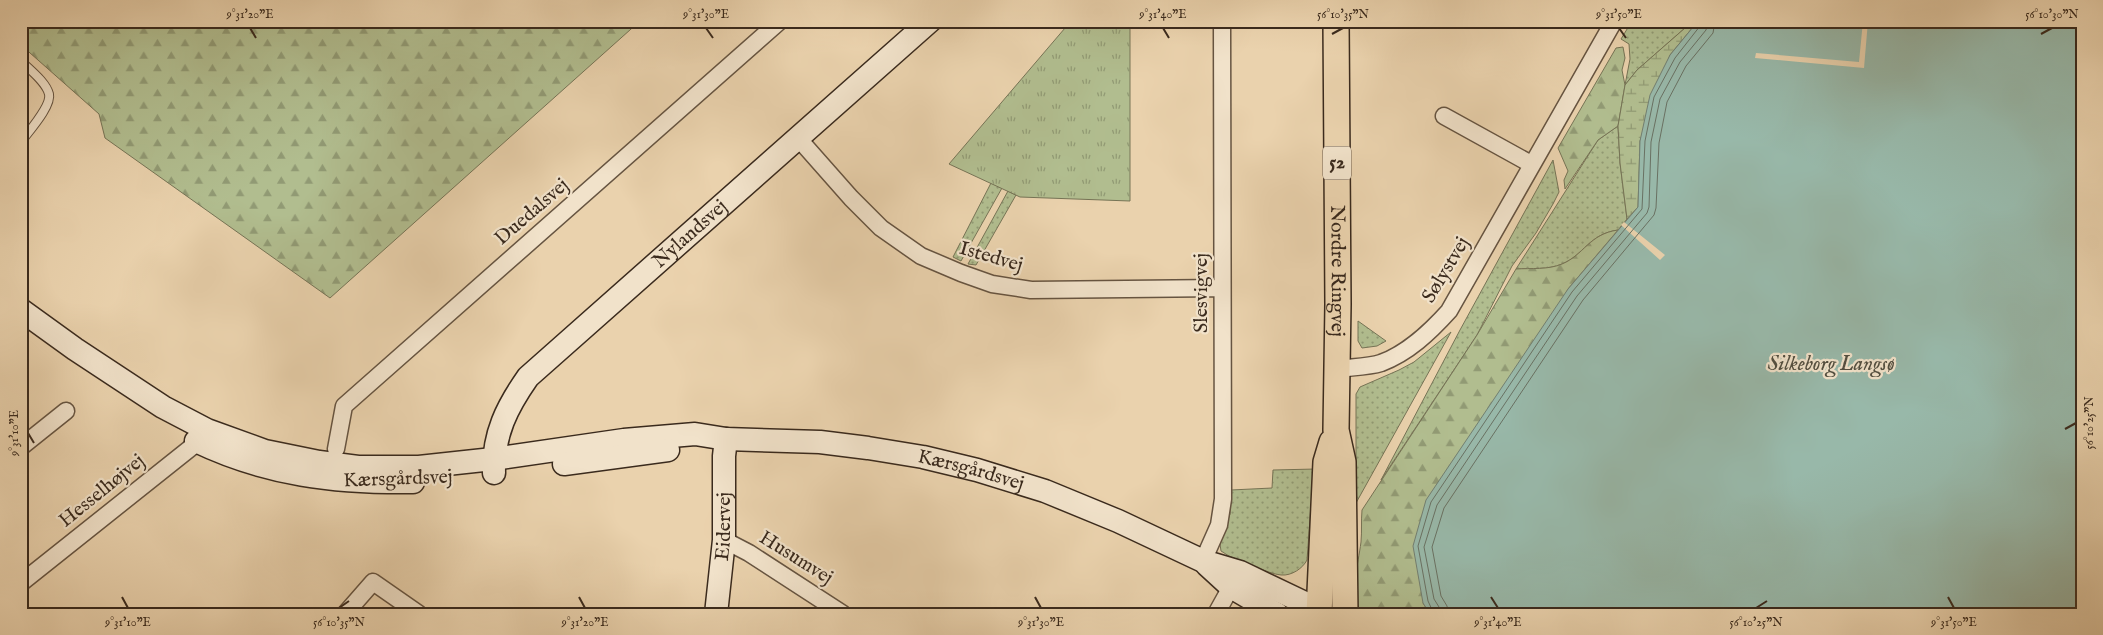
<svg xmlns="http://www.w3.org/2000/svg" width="2103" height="635" font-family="'IM FELL English',serif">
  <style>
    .grass { fill: url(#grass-dots); stroke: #767456 }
    .forest { fill: url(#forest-firs); stroke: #767456 }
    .wetland { fill: url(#wetland-marsh); stroke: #767456 }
    .park { fill: url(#park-tufts); stroke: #767456 }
    .water { fill: #98b8a9; stroke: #727f71 }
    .pier { fill: #ead2ad }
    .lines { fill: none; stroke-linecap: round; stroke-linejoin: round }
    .shore { stroke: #697163; stroke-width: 1 }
    .lane-casing { stroke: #665441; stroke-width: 10 }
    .street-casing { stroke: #665441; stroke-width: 19 }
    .secondary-casing { stroke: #3a2a1d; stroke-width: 25 }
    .primary-casing { stroke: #3a2a1d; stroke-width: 28 }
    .lane { stroke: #f1e2ca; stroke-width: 8 }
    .street { stroke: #f1e2ca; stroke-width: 16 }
    .secondary { stroke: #f1e2ca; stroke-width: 22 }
    .primary { stroke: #ead2ad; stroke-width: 25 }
    .ticks { fill: none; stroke: #3a2a1d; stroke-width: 2 }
    .labels { text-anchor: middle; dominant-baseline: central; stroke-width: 4.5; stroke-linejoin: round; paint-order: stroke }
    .shield { fill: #f1e2ca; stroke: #716151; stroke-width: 1 }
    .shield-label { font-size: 19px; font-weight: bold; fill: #3a2a1d }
    .street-label { font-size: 20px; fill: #3a2a1d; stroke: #f1e2ca }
    .water-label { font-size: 21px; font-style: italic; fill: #524e40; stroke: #f1e2ca }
    .neatline { fill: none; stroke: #3a2a1d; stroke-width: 2 }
    .ticks-label { font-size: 12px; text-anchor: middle; fill: #3a2a1d }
  </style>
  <defs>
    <pattern id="grass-dots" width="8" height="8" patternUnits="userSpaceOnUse" patternTransform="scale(1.25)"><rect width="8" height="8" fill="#b1bd8f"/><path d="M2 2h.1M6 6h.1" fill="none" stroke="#919a74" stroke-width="1.8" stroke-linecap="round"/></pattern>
    <pattern id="forest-firs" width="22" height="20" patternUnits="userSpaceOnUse" patternTransform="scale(1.25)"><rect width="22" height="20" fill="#b1bd8f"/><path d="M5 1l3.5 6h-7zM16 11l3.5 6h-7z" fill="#919a74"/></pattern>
    <pattern id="wetland-marsh" width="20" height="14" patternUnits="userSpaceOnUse" patternTransform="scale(1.25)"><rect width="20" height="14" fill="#b1bd8f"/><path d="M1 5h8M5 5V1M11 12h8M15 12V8" fill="none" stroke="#919a74"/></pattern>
    <pattern id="park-tufts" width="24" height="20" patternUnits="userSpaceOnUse" patternTransform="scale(1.25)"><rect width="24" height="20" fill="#b1bd8f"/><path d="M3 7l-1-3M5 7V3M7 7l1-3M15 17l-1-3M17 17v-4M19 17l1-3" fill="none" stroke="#919a74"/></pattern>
  </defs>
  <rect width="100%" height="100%" fill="#ead2ad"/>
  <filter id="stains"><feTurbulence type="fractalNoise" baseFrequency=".004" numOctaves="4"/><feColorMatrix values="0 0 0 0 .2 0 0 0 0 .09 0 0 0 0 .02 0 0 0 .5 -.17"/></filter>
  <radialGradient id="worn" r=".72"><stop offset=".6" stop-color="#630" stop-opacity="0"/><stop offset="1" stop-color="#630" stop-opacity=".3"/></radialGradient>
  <path class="grass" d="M 1632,21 L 1693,21 L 1637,70 L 1625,85 L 1630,59 L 1629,44 L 1621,39 Z
    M 1618,126 L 1620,163 L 1627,219 L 1618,230 C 1589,234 1584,255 1562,264 C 1548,270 1531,268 1516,269 L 1598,140 Z
    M 1553,160 L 1559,192 L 1553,204 L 1536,233 L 1512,266 L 1477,335 L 1381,480 L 1460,330 Z
    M 991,183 L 1002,188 L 961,261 L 953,257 Z
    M 1008,191 L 1016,195 L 976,265 L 968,264 Z
    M 1358,321 L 1386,341 L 1377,346 L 1362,348 L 1358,341 Z
    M 1451,332 L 1356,503 L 1356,394 L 1360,387 L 1399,370 L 1414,362 Z
    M 1316,469 L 1317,488 L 1311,505 L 1307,560 C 1303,568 1292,576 1281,575 C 1269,574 1242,561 1229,556 L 1221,551 L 1220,544 L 1230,514 L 1231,490 L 1272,488 L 1273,470 Z"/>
  <path class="forest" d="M 21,21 L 640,21 L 330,298 L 105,138 L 99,114 L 21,45 Z
    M 1623,47 L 1625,58 L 1622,70 L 1625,85 L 1618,126 L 1598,140 L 1565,189 L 1564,180 L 1568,171 L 1558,148 L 1616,48 Z
    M 1618,230 L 1568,289 L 1423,603 L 1430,614 L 1360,612 C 1350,589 1358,566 1361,542 C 1362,531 1361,521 1362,510 L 1477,335 L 1516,269 C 1531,268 1548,270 1562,264 C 1584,255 1589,234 1618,230 Z"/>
  <path class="wetland" d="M 1693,21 L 1698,21 L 1670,55 L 1640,141 L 1638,207 L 1627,219 L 1620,163 L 1618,126 L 1625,85 L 1637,70 Z"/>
  <path class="park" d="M 1071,21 L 1130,21 L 1130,201 L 1020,197 L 949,164 Z"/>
  <path class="water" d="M 1698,21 L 2082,21 L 2082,614 L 1430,614 L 1423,603 L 1413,546 L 1426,500 L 1568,289 L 1638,207 L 1640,141 L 1650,95 L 1670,55 Z"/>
  <path class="pier" d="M 1863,21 L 1868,21 L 1864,68 L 1755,58 L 1756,53 L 1859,62 Z
    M 1624,222 L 1665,255 L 1660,260 L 1621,225 Z"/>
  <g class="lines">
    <path class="shore" d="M 1434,614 L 1428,601 L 1418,546 L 1431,502 L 1572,292 L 1642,209 L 1645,141 L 1654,97 L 1675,58 L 1700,26 L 1702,21
      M 1440,614 L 1439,607 L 1434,599 L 1424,547 L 1437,505 L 1577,296 L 1647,213 L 1649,207 L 1651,142 L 1660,99 L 1680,62 L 1706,30 L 1708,21
      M 1448,614 L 1447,606 L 1441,596 L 1432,547 L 1444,508 L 1583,300 L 1654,215 L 1656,208 L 1659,143 L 1667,102 L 1686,66 L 1713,33 L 1715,21"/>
    <defs>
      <path id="lane" d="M 21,61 C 30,70 46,82 49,94 C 52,106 28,132 21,142"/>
      <path id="street" d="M 1444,116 L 1531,164
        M 798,138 L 851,198 L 881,228 L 921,256 L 961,273 L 992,284 L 1031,290 L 1222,288
        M 1337,369 C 1351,367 1368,367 1381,363 C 1408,353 1430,332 1449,311 L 1614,21
        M 21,447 L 66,411
        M 336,449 L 344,406 L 780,21
        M 724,540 L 749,553 L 843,614
        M 1203,561 L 1219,525 L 1223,499 L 1222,21
        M 21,583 L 198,442 L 203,435
        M 345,614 L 373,582 L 419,614
        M 1216,614 L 1231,587"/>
      <g id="secondary">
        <path id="s1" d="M 21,310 L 75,349 L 163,407 L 207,430 L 265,451 L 319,462 L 358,467 L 419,467 L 493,459 L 624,440 L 695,434 L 726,439 L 820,442 L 868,448 L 923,457 L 977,470 L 1045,491 L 1118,521 L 1203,561 L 1240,572 L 1311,606 L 1319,610 L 1320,614"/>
        <path d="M 196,441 C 267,475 335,483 413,482"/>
        <path d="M 564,464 L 668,450"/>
        <path id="s2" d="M 494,473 C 493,434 507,407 528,377 L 930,21"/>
        <path d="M 1207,565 L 1231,587 L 1277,614"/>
        <path id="s3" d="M 716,614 L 724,540 L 724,456 L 726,439"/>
      </g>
      <g id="primary">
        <path id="s4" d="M 1336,21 L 1338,304 L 1336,430 L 1343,462 L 1345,614"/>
        <path d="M 1319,614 L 1326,462 L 1332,442"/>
      </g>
    </defs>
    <use href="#lane" class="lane-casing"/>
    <use href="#street" class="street-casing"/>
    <use href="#secondary" class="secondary-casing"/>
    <use href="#primary" class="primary-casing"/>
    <use href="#lane" class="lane"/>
    <use href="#street" class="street"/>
    <use href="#secondary" class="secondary"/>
    <use href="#primary" class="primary"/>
  </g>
  <path class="ticks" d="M 250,28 L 256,38M 706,28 L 713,38M 1163,28 L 1169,38M 1619,28 L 1626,38M 1332,34 L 1343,28M 2041,34 L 2052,28M 2065,429 L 2076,423M 28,433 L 34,443M 122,597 L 128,608M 579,597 L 585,608M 1035,597 L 1041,608M 1491,597 L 1498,608M 1948,597 L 1954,608M 339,608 L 349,601M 1756,608 L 1767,601"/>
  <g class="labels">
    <rect class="shield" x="1323" y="146.5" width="28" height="33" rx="4"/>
    <g class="shield-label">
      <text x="1337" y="163">52</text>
    </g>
    <g class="street-label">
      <text transform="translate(532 212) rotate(-41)">Duedalsvej</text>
      <text stroke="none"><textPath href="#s2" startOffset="320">Nylandsvej</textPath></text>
      <text transform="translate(991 257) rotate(16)">Istedvej</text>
      <text stroke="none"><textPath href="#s4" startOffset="250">Nordre Ringvej</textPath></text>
      <text transform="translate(1446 270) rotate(-59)">Sølystvej</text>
      <text transform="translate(1201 293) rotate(-90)">Slesvigvej</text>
      <text stroke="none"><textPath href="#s1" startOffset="996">Kærsgårdsvej</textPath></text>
      <text transform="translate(398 479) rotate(-2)">Kærsgårdsvej</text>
      <text transform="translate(102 491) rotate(-39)">Hesselhøjvej</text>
      <text stroke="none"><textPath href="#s3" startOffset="88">Eidervej</textPath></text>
      <text transform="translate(796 558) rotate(32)">Husumvej</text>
    </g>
    <g class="water-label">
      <text x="1831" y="364">Silkeborg Langsø</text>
    </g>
  </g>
  <rect width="2103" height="635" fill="none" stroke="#ead2ad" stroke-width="55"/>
  <rect x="28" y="28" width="2048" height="580" class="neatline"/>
  <g class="ticks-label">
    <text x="250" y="18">9°31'20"E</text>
    <text x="706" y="18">9°31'30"E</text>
    <text x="1163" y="18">9°31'40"E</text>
    <text x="1343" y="18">56°10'35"N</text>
    <text x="1619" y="18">9°31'50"E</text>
    <text x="2052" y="18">56°10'30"N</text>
    <text transform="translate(2089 423) rotate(-90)" y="4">56°10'25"N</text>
    <text transform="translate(14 433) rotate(-90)" y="4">9°31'10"E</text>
    <text x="128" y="626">9°31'10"E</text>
    <text x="339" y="626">56°10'35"N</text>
    <text x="585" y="626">9°31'20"E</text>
    <text x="1041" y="626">9°31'30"E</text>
    <text x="1498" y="626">9°31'40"E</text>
    <text x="1756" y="626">56°10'25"N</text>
    <text x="1954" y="626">9°31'50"E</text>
  </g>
  <rect width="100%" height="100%" filter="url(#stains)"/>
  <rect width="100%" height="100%" fill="url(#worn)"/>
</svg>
